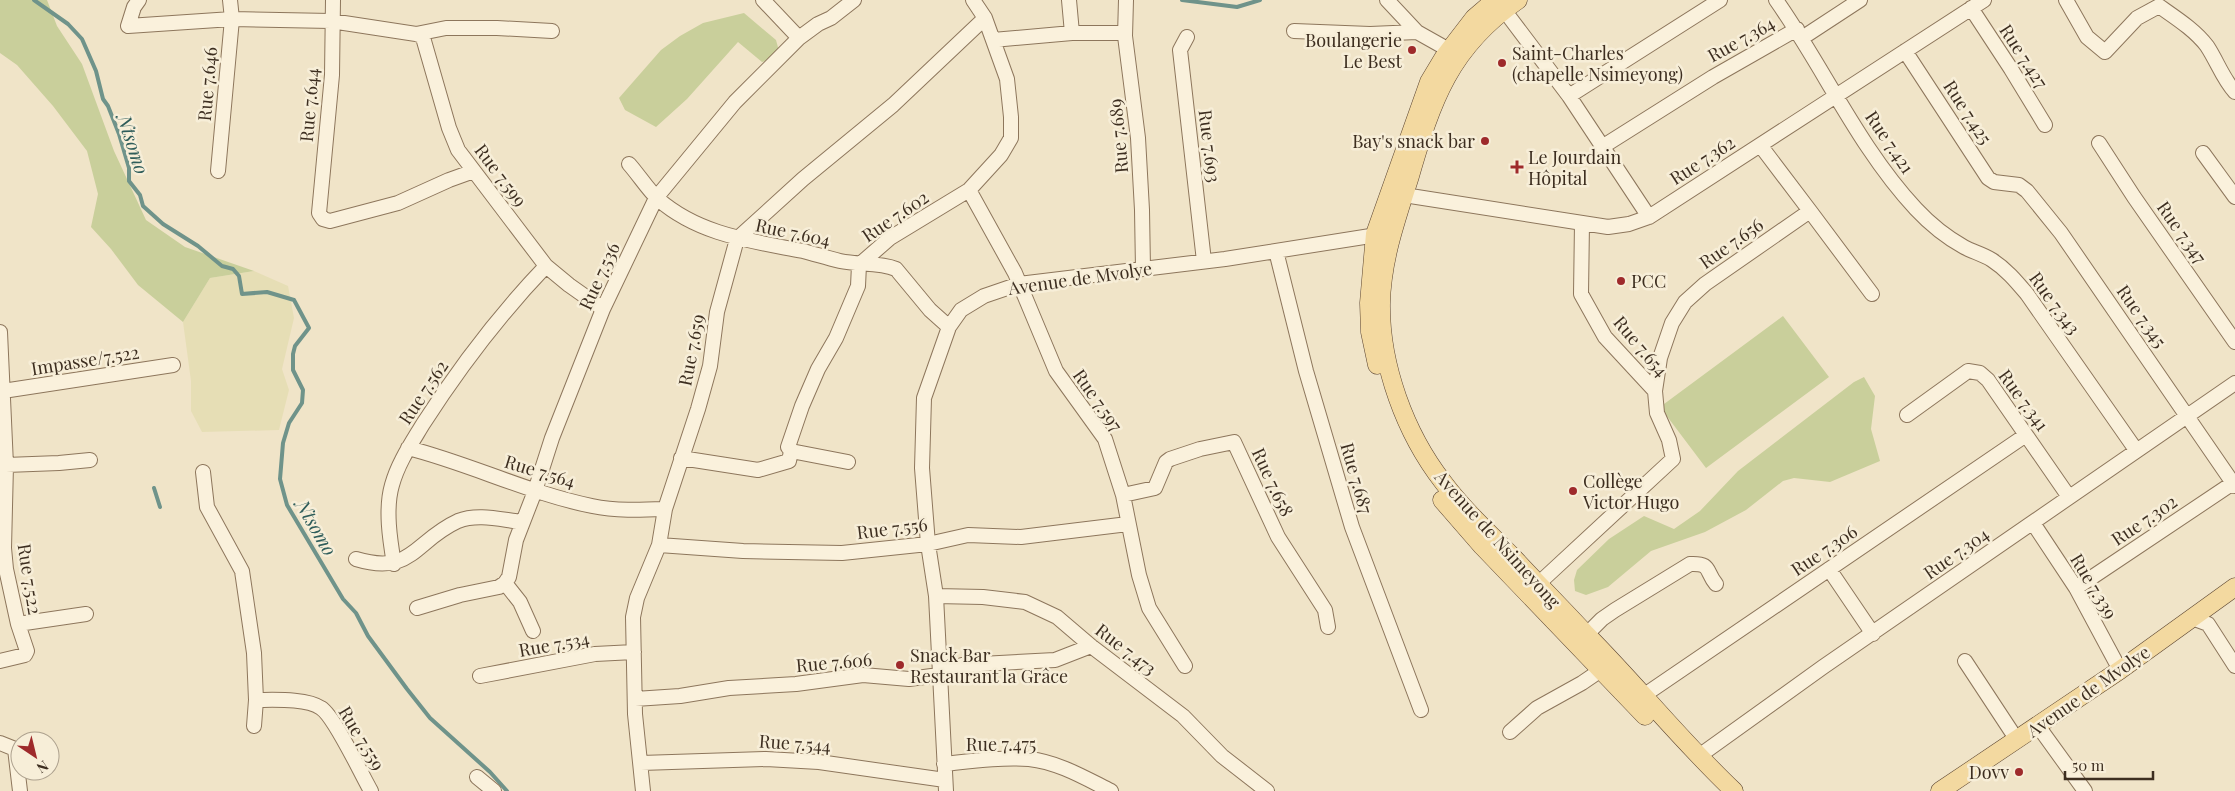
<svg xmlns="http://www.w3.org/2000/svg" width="2235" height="791" font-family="'Playfair Display',serif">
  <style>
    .farmland { fill: #e6deb5 }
    .green { fill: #c9cf9b }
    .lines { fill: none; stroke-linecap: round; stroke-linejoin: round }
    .stream { stroke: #6f938a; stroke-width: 4 }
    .minor-casing { stroke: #8d765c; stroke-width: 16 }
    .major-casing { stroke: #5b4430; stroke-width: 19 }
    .minor { stroke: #faf1dc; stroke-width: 14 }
    .major { stroke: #f3d9a0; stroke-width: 18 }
    .poi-dot { fill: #9e2a2b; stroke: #f7eed8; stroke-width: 2 }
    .labels { text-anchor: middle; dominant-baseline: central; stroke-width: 5; stroke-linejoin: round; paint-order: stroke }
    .street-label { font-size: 18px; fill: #3d2e20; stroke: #f7eed8 }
    .poi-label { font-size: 18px; fill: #3d2e20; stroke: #f7eed8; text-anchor: start }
    .water-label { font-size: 19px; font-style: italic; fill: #2f5d5a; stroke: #f7eed8 }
  </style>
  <rect width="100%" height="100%" fill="#f0e4c8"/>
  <path class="farmland" d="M 254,271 L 288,286 L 294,318 L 282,369 L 289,390 L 279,430 L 202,432 L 191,411 L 191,381 L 183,322 L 210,278 Z"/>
  <path class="green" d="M 0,0 L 47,0 L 57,26 L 82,64 L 114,151 L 146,220 L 185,247 L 254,271 L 210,278 L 183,322 L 138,285 L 111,249 L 91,227 L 98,194 L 87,151 L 53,106 L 17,65 L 0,53 Z
    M 744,13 L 776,40 L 779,51 L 770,60 L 762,62 L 738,42 L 687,99 L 656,127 L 625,110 L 619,98 L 661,50 L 680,36 L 703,23 Z
    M 1783,316 L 1829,377 L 1706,468 L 1660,407 Z
    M 1864,377 L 1875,396 L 1871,429 L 1880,461 L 1830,482 L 1794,478 L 1783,481 L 1746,510 L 1705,532 L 1651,551 L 1608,587 L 1586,595 L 1575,591 L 1574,580 L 1577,570 L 1609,539 L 1644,516 L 1674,529 L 1700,511 L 1738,471 L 1854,382 Z"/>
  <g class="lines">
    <path class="stream" d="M 34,0 L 68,24 L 82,39 L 96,71 L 103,99 L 108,106 L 119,134 L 129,168 L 129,181 L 140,195 L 143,206 L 163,224 L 198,246 L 222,266 L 233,269 L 239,276 L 242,294 L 267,292 L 294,300 L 309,328 L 295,346 L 293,354 L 293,370 L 303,390 L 302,403 L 289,423 L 283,443 L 280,479 L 287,505 L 343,599 L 356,613 L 368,636 L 407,689 L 430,718 L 490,772 L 507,791
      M 1182,0 L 1237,7 L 1260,0
      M 154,488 L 160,507"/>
    <defs>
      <path id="minor" d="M 139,0 L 134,7 L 128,26 L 232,19 L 331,21 L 416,34 L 446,28 L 497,28 L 552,31
        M 333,0 L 332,75 L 319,213 L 323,219 L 330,221 L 398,203 L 449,180 L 474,171
        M 763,0 L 799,38
        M 1126,0 L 1125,36 L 1138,138 L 1142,210 L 1143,269
        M 1387,0 L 1417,32 L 1449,50
        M 1776,0 C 1824,68 1859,148 1916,209 C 1930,224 1946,237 1964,247 C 1973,252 1983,254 1992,260 C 2006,269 2016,281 2027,294 L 2136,450
        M 2066,0 L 2087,37 L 2105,52 L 2137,18 L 2159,6 C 2176,18 2195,30 2207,46 C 2217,61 2223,79 2235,92
        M 1971,8 L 2011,69 L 2045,125
        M 1504,10 L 1569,96 L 1649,217
        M 1294,31 L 1370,34 L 1417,32
        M 1072,33 L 1121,33 L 1125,36
        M 416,34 L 422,36 L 424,41 L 449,128 L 458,150 L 546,266 L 569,285 L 603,309
        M 1187,37 L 1180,50 L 1204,261
        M 1802,38 L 1860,0
        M 993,40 L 1072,33 L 1069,0
        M 1905,51 L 1988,178 L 1994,182 L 2019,185 L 2027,191 L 2061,233 L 2235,486
        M 1569,96 L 1720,0
        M 2099,143 L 2134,197 L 2235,342
        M 1602,147 L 1713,77 L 1797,29
        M 2203,153 L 2235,197
        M 629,164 C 638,174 649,191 658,199 C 699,235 752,241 803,251 C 815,254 827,258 840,261 C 858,265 879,262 896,269 L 930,310 L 949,327
        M 218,171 L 232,19 L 230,0
        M 969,190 L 1015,273 L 1056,371 L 1105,439 L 1123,495 L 1139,575 L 1149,608 L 1185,666
        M 1404,195 L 1608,227 L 1629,224 L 1649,217 L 1984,0
        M 1810,211 L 1872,294
        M 1276,251 L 1306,371 L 1352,527 L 1421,710
        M 0,332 L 6,465 L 4,548 L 6,569 L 18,624 L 27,651 L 25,655 L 0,661
        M 3,391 L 173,365
        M 1655,391 L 1660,358 L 1672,323 L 1685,302 L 1705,284 L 1810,211 L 1760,145
        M 1907,415 L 1968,371 L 1980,373 L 1988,380 L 2069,497
        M 408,448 C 471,464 528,493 592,506 C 616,511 640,510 665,509
        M 791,451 L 848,462
        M 681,458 L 758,470 L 789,461 L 791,451 L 788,447 L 802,406 L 818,369 L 836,338 L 858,286 L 859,265 L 890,238 L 969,190 L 1001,155 L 1011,138 L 1011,117 L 1007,79 L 985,18 L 973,0
        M 6,465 L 59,463 L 90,460
        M 203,472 L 207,507 L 242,571 L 254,653 L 256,700
        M 1123,495 L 1155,488 L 1166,462 L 1170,459 L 1200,449 L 1234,442 L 1278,537 L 1325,610 L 1328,627
        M 2033,523 L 2076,588 L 2120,670
        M 659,545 L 743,551 L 842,553 L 928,544 L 968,535 L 1021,537 L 1128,524
        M 356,559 C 412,576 414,541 458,521 C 478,513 502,520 523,522
        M 394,564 C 390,540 385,509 392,485 C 398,463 411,444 423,424 C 459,368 500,314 546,266
        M 1829,569 L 1873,634
        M 1537,585 L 1673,459 L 1669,440 L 1657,413 L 1655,391 L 1605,337 L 1581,294 L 1582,223
        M 2076,588 L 2233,483
        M 936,596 L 983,597 L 1025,602 L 1057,617 L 1091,646 L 1183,716 L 1222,756 L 1267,791
        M 417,608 L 460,595 L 499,587 L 505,583
        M 2192,618 L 2208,624 L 2235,666
        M 18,624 L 86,614
        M 533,631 L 520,602 L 505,583 L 509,577 L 516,540 L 535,491 L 552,438 L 603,309 L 656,198 L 735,102 L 799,38 L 818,24 L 831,18 L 854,0
        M 1587,634 L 1602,619 L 1615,610 L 1690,564 C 1712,563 1705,571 1716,584
        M 1965,661 L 2017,740
        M 480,676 L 595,654 L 634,652
        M 1643,696 L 2026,435
        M 635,699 L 680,696 L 729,688 L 796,684 L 863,675 L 909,679 L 939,675 L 962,665 L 1055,660 L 1091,646
        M 254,726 L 256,700 C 273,700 307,698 321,708 C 335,717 361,774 371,791
        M 2038,726 L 2085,791
        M 1510,732 L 1537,708 L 1582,683 L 1601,670
        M 0,743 L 15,749 L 20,791
        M 1699,756 L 1823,667 L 2235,383
        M 641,763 L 766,759 L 819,762 L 945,780
        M 944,764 C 972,761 1001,757 1029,759 C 1058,762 1085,778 1111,791
        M 477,777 L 494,791
        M 643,791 L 635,714 L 633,617 L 637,598 L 659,545 L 665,509 L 698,409 L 710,366 L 717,312 L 737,239 L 803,179 L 893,105 L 985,18
        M 946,791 L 936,596 L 928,544 L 922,468 L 924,398 L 949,327 L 961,310 L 984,296 L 1019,284 L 1225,259 L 1383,234"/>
      <path id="major" d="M 1518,0 C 1450,47 1432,100 1410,176 C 1397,218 1382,258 1381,303 C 1380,365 1405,433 1443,482 C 1463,509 1488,532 1512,556 C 1536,582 1561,607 1585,633 C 1636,684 1681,741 1734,791
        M 1377,365 L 1370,332 L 1369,303 L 1375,234 L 1429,82 L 1444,57 L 1474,18 L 1495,0
        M 1442,500 L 1482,546 L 1645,716
        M 1940,791 L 2120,670 L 2235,587"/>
    </defs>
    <use href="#minor" class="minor-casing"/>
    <use href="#major" class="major-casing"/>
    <use href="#minor" class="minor"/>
    <use href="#major" class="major"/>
  </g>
  <g class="poi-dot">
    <circle cx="1412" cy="50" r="5"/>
    <circle cx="1502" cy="63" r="5"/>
    <circle cx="1485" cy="141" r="5"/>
    <path d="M1514.5 159.5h5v5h5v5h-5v5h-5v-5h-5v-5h5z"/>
    <circle cx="1621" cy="281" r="5"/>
    <circle cx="1573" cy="491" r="5"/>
    <circle cx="900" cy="665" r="5"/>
    <circle cx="2019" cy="772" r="5"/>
  </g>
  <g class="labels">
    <g class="street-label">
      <text transform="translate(1741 39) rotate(-29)">Rue 7.364</text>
      <text transform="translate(2024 56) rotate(57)">Rue 7.427</text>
      <text transform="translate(207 84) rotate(-85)">Rue 7.646</text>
      <text transform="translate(309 105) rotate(-85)">Rue 7.644</text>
      <text transform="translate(1968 112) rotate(57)">Rue 7.425</text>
      <text transform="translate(1118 136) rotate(-95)">Rue 7.689</text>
      <text transform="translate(1890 142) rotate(56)">Rue 7.421</text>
      <text transform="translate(1210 146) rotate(83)">Rue 7.693</text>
      <text transform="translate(1702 160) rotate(-33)">Rue 7.362</text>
      <text transform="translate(501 175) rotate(53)">Rue 7.599</text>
      <text transform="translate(895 216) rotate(-34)">Rue 7.602</text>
      <text transform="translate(793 232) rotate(12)">Rue 7.604</text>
      <text transform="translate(2182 232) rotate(55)">Rue 7.347</text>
      <text transform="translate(1731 243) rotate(-35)">Rue 7.656</text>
      <text transform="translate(599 276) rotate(-65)">Rue 7.536</text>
      <text transform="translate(1080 278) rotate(-8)">Avenue de Mvolye</text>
      <text transform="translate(2055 303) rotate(54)">Rue 7.343</text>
      <text transform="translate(2142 316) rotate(55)">Rue 7.345</text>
      <text transform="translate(1641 346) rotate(50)">Rue 7.654</text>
      <text transform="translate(691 350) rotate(-79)">Rue 7.659</text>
      <text transform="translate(85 360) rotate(-9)">Impasse/7.522</text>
      <text transform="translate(423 392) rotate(-56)">Rue 7.562</text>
      <text transform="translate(1098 400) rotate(55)">Rue 7.597</text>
      <text transform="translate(2024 400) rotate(54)">Rue 7.341</text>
      <text transform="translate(540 471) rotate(17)">Rue 7.564</text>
      <text transform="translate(1357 478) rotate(74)">Rue 7.687</text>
      <text transform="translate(1273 482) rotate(65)">Rue 7.658</text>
      <text transform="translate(2144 520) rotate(-34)">Rue 7.302</text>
      <text transform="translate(892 528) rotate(-7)">Rue 7.556</text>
      <text transform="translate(1498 539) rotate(48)">Avenue de Nsimeyong</text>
      <text transform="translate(1824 550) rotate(-34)">Rue 7.306</text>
      <text transform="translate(1956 553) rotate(-35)">Rue 7.304</text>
      <text transform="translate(30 579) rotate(81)">Rue 7.522</text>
      <text transform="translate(2094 586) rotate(59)">Rue 7.339</text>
      <text transform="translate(554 644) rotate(-10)">Rue 7.534</text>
      <text transform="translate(1126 649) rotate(38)">Rue 7.473</text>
      <text transform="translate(834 662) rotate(-5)">Rue 7.606</text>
      <text transform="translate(2088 691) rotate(-35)">Avenue de Mvolye</text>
      <text transform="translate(362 738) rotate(59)">Rue 7.559</text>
      <text transform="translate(795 743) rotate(4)">Rue 7.544</text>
      <text x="1001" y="744">Rue 7.475</text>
    </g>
    <g class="poi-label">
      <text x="1402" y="40" text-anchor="end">Boulangerie<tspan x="1402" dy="21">Le Best</tspan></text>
      <text x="1512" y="53">Saint-Charles<tspan x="1512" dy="21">(chapelle Nsimeyong)</tspan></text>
      <text x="1475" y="141" text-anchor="end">Bay's snack bar</text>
      <text x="1528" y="157">Le Jourdain<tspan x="1528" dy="21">Hôpital</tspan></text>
      <text x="1631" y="281">PCC</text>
      <text x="1583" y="481">Collège<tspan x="1583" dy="21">Victor Hugo</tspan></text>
      <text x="910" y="655">Snack Bar<tspan x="910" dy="21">Restaurant la Grâce</tspan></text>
      <text x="2009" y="772" text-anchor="end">Dovv</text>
    </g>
    <g class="water-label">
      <text transform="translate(134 144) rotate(72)">Ntsomo</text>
      <text transform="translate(317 527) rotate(60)">Ntsomo</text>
    </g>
  </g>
  <g transform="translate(35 756) rotate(145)"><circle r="24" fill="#f7eed8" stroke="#ada18e"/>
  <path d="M0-4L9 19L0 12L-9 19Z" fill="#9e2a2b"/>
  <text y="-8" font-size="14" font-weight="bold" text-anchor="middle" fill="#3d2e20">N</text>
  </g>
  <path d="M2065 771v8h88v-8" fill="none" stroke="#3d2e20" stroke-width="2.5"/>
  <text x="2072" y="771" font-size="15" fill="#3d2e20" stroke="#f7eed8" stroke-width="4" paint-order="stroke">50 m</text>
</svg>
